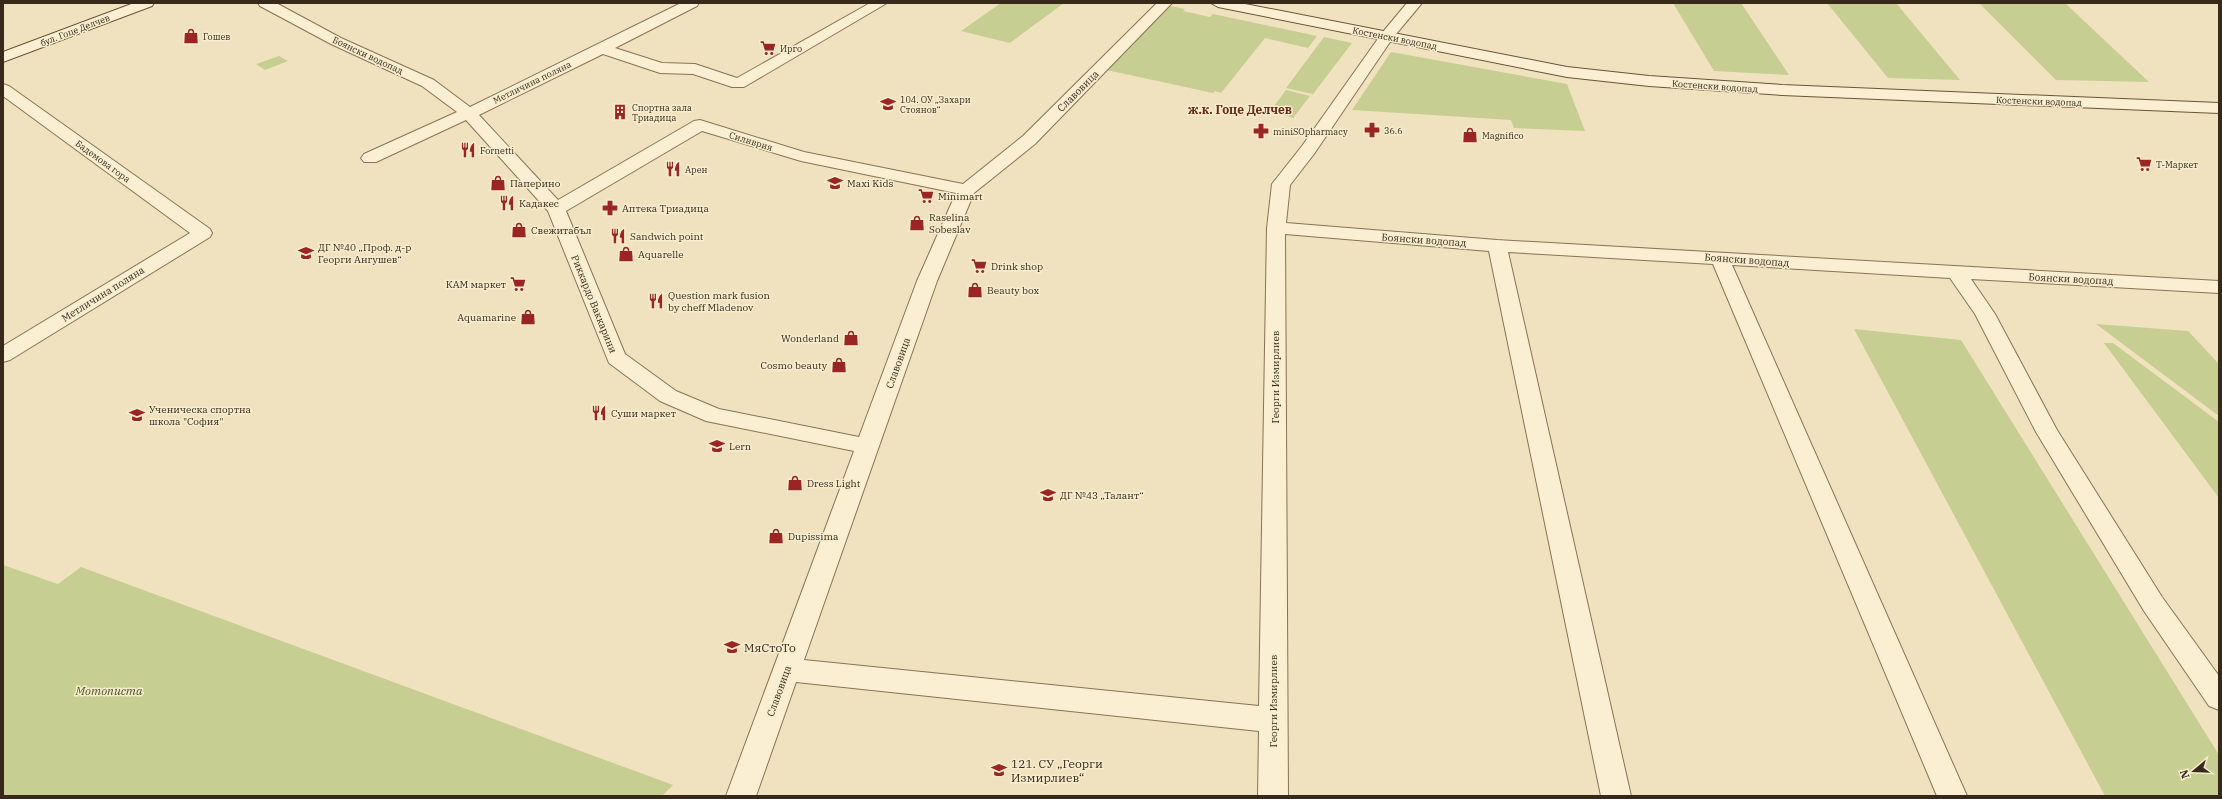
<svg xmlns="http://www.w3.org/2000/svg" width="2222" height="799" font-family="'IBM Plex Serif',serif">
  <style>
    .green { fill: #c6ce92 }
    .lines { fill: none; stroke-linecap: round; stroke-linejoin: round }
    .street-casing { stroke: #897256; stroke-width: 2 }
    .secondary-casing { stroke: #6a5339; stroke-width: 2 }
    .street { fill: #faefd2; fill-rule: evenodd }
    .secondary { fill: #faefd2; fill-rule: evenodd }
    .labels { text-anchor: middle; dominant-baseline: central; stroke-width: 3; stroke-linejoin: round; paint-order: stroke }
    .far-street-label { font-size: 9px; fill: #372a1b; stroke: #f7ecce }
    .far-poi-label { font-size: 9px; fill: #372a1b; stroke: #f7ecce; text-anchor: start }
    .street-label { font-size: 10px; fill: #372a1b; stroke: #f7ecce }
    .poi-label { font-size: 10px; fill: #372a1b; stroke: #f7ecce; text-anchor: start }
    .far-district-label { font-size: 12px; font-weight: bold; fill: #662b19; stroke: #f7ecce }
    .near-poi-label { font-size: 12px; fill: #372a1b; stroke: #f7ecce; text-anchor: start }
    .near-park-label { font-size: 12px; font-style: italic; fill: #475521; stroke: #f7ecce }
  </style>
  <rect width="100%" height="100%" fill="#f0e2be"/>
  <path class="green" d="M 1001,3 L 1064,3 L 1010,43 L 961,31 Z
    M 1673,3 L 1741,3 L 1789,75 L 1714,71 Z
    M 1827,3 L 1896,3 L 1960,80 L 1888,78 Z
    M 1979,3 L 2065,3 L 2149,82 L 2056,80 Z
    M 1170,6 L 1185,9 L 1183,11 L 1210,17 L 1213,14 L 1317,36 L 1308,48 L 1265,38 L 1221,93 L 1215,91 L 1213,93 L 1102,69 Z
    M 1324,37 L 1352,43 L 1313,94 L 1286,88 Z
    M 1391,52 L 1567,84 L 1585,131 L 1514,128 L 1511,120 L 1352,110 Z
    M 279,56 L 288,61 L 265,70 L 256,64 Z
    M 1286,90 L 1310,96 L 1293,118 L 1279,114 L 1283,108 L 1274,106 Z
    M 2096,324 L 2188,331 L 2219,364 L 2219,416 Z
    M 1854,329 L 1961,340 L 2219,755 L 2219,796 L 2105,796 Z
    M 2104,343 L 2113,343 L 2219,422 L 2219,498 Z
    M 3,565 L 58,584 L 81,567 L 673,785 L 662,796 L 3,796 Z"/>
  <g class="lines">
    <defs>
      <path id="street" d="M 258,3 L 276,3 L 341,38 L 434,80 L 470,107 L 681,3 L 699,3 L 697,6 L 615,48 L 662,63 L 695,64 L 737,78 L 870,3 L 887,3 L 744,87 L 732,87 L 693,74 L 660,73 L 603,54 L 479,115 L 558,200 L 694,121 L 700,120 L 804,152 L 963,184 L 1023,136 L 1157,3 L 1172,3 L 1035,144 L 974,193 L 937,281 L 804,660 L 1259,706 L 1267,228 L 1272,184 L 1302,146 L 1382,33 L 1407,3 L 1422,3 L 1392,39 L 1314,154 L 1290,185 L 1286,223 L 1497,240 L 2219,281 L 2219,293 L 1971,279 L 1995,314 L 2057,430 L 2162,597 L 2219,676 L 2219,710 L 2209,706 L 2144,611 L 2036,432 L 1975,314 L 1950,278 L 1732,265 L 1967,796 L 1937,796 L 1713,264 L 1508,252 L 1631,796 L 1601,796 L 1489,251 L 1285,234 L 1288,796 L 1258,796 L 1259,731 L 796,682 L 756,796 L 726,796 L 854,451 L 706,421 L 660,401 L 609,363 L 548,211 L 466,120 L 376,162 L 364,162 L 361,158 L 364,154 L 457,112 L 422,86 L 331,44 L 260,6 ZM 702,131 L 801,161 L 956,193 L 917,281 L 859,437 L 719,409 L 676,391 L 625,354 L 566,211 Z
        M 3,84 L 9,86 L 210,229 L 212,233 L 210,237 L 10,360 L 3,362 L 3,346 L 190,233 L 3,96 Z"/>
      <path id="secondary" d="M 134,3 L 154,3 L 152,6 L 3,62 L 3,52 Z
        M 1211,3 L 1240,3 L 1567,67 L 1649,76 L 1782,85 L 2219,103 L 2219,113 L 1782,95 L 1649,86 L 1567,77 L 1218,7 Z"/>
    </defs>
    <use href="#street" class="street-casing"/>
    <use href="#secondary" class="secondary-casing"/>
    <use href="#street" class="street"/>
    <use href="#secondary" class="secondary"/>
  </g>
  <defs>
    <symbol id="shop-bare" viewBox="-9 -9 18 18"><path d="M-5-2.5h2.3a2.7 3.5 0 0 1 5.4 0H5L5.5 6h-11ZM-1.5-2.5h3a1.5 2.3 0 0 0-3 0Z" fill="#9a2523" stroke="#f7ecce" stroke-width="2.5" paint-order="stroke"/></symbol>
    <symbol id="supermarket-bare" viewBox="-9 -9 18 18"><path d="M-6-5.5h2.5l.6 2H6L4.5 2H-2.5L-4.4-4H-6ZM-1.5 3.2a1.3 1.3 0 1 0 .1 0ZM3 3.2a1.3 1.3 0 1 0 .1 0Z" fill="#9a2523" stroke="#f7ecce" stroke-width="2.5" paint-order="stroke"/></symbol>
    <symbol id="school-bare" viewBox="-9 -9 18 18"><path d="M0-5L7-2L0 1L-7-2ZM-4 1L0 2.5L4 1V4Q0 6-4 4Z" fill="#9a2523" stroke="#f7ecce" stroke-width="2.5" paint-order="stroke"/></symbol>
    <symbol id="building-bare" viewBox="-9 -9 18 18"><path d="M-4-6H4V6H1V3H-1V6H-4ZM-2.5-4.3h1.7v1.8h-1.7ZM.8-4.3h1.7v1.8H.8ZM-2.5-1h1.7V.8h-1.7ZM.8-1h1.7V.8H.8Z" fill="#9a2523" stroke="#f7ecce" stroke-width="2.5" paint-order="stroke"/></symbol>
    <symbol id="pharmacy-bare" viewBox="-9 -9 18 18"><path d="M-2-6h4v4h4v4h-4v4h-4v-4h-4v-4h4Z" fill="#9a2523" stroke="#f7ecce" stroke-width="2.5" paint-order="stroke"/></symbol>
    <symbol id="restaurant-bare" viewBox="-9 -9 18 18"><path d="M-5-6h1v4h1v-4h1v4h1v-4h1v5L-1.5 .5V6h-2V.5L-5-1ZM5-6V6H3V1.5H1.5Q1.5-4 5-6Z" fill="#9a2523" stroke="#f7ecce" stroke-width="2.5" paint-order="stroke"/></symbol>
  </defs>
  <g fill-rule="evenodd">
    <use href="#shop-bare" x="180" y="25" width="22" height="22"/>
    <use href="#supermarket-bare" x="757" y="37" width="22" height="22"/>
    <use href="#school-bare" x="877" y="93" width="22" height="22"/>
    <use href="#building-bare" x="609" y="101" width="22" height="22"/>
    <use href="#pharmacy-bare" x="1361" y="119" width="22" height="22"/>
    <use href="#pharmacy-bare" x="1250" y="120" width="22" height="22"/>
    <use href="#shop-bare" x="1459" y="124" width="22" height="22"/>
    <use href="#restaurant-bare" x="457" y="139" width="22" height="22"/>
    <use href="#supermarket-bare" x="2133" y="153" width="22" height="22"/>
    <use href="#restaurant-bare" x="662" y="158" width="22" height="22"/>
    <use href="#shop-bare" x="487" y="172" width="22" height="22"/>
    <use href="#school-bare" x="824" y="172" width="22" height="22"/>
    <use href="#supermarket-bare" x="915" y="185" width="22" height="22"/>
    <use href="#restaurant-bare" x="496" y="192" width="22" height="22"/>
    <use href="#pharmacy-bare" x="599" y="197" width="22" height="22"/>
    <use href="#shop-bare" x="906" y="212" width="22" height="22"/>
    <use href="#shop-bare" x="508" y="219" width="22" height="22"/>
    <use href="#restaurant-bare" x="607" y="225" width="22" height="22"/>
    <use href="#school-bare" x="295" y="242" width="22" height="22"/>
    <use href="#shop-bare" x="615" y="243" width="22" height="22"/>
    <use href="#supermarket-bare" x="968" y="255" width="22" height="22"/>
    <use href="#supermarket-bare" x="507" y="273" width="22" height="22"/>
    <use href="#shop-bare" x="964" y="279" width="22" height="22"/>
    <use href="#restaurant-bare" x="645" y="290" width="22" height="22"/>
    <use href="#shop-bare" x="517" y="306" width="22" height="22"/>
    <use href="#shop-bare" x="840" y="327" width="22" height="22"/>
    <use href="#shop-bare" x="828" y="354" width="22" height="22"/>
    <use href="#restaurant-bare" x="588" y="402" width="22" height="22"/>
    <use href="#school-bare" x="126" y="404" width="22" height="22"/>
    <use href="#school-bare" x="706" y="435" width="22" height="22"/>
    <use href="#shop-bare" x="784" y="472" width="22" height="22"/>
    <use href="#school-bare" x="1037" y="484" width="22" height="22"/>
    <use href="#shop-bare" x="765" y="525" width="22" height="22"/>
    <use href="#school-bare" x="721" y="636" width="22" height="22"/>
    <use href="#school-bare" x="988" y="759" width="22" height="22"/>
  </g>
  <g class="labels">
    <g class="far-street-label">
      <text transform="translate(75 30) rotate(-21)">бул. Гоце Делчев</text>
      <text transform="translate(1395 38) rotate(11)">Костенски водопад</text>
      <text transform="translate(368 55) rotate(25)">Боянски водопад</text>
      <text transform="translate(532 82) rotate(-26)">Метличина поляна</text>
      <text transform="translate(1715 86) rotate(4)">Костенски водопад</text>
      <text transform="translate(2039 101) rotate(2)">Костенски водопад</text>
      <text transform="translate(751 141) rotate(17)">Силиврия</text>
      <text transform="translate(103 161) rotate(36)">Бадемова гора</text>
    </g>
    <g class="far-poi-label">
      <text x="203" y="36">Гошев</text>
      <text x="780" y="48">Ирго</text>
      <text x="900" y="99">104. ОУ „Захари<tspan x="900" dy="10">Стоянов“</tspan></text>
      <text x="632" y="107">Спортна зала<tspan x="632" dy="10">Триадица</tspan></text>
      <text x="1384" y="130">36.6</text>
      <text x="1273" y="131">miniSOpharmacy</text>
      <text x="1482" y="135">Magnifico</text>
      <text x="480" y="150">Fornetti</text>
      <text x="2156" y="164">Т-Маркет</text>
      <text x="685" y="169">Арен</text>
    </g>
    <g class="street-label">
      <text transform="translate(1078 91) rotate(-45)">Славовица</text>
      <text transform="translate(1424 240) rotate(4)">Боянски водопад</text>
      <text transform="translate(1747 260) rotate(4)">Боянски водопад</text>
      <text transform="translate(2071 279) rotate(3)">Боянски водопад</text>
      <text transform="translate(103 294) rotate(-32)">Метличина поляна</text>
      <text transform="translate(594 304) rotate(68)">Риккардо Ваккарини</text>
      <text transform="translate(898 363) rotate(-70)">Славовица</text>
      <text transform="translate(1275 377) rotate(-90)">Георги Измирлиев</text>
      <text transform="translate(779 691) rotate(-70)">Славовица</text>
      <text transform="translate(1273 701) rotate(-90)">Георги Измирлиев</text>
    </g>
    <g class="poi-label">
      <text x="510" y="183">Паперино</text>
      <text x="847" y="183">Maxi Kids</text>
      <text x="938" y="196">Minimart</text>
      <text x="519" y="203">Кадакес</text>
      <text x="622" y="208">Аптека Триадица</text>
      <text x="929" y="217">Raselina<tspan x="929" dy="12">Sobeslav</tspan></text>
      <text x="531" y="230">Свежитабъл</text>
      <text x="630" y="236">Sandwich point</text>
      <text x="318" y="247">ДГ №40 „Проф. д-р<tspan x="318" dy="12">Георги Ангушев“</tspan></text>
      <text x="638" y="254">Aquarelle</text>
      <text x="991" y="266">Drink shop</text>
      <text x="506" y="284" text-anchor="end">КАМ маркет</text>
      <text x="987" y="290">Beauty box</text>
      <text x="668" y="295">Question mark fusion<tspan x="668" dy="12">by cheff Mladenov</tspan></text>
      <text x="516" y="317" text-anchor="end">Aquamarine</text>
      <text x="839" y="338" text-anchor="end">Wonderland</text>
      <text x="827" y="365" text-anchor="end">Cosmo beauty</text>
      <text x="149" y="409">Ученическа спортна<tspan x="149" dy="12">школа "София"</tspan></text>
      <text x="611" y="413">Суши маркет</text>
      <text x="729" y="446">Lern</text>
      <text x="807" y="483">Dress Light</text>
      <text x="1060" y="495">ДГ №43 „Талант“</text>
      <text x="788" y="536">Dupissima</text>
    </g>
    <g class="far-district-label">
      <text x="1240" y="109">ж.к. Гоце Делчев</text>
    </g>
    <g class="near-poi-label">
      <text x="744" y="647">МяСтоТо</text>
      <text x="1011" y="763">121. СУ „Георги<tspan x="1011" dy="14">Измирлиев“</tspan></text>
    </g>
    <g class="near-park-label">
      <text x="109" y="690">Мотописта</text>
    </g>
  </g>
  <rect width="2222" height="799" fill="none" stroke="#372a1b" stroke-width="8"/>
  <g transform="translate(2194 771) rotate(251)" stroke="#f7ecce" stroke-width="3" paint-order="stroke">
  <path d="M0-3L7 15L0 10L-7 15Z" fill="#372a1b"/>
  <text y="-6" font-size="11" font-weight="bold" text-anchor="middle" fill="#372a1b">N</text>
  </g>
</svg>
